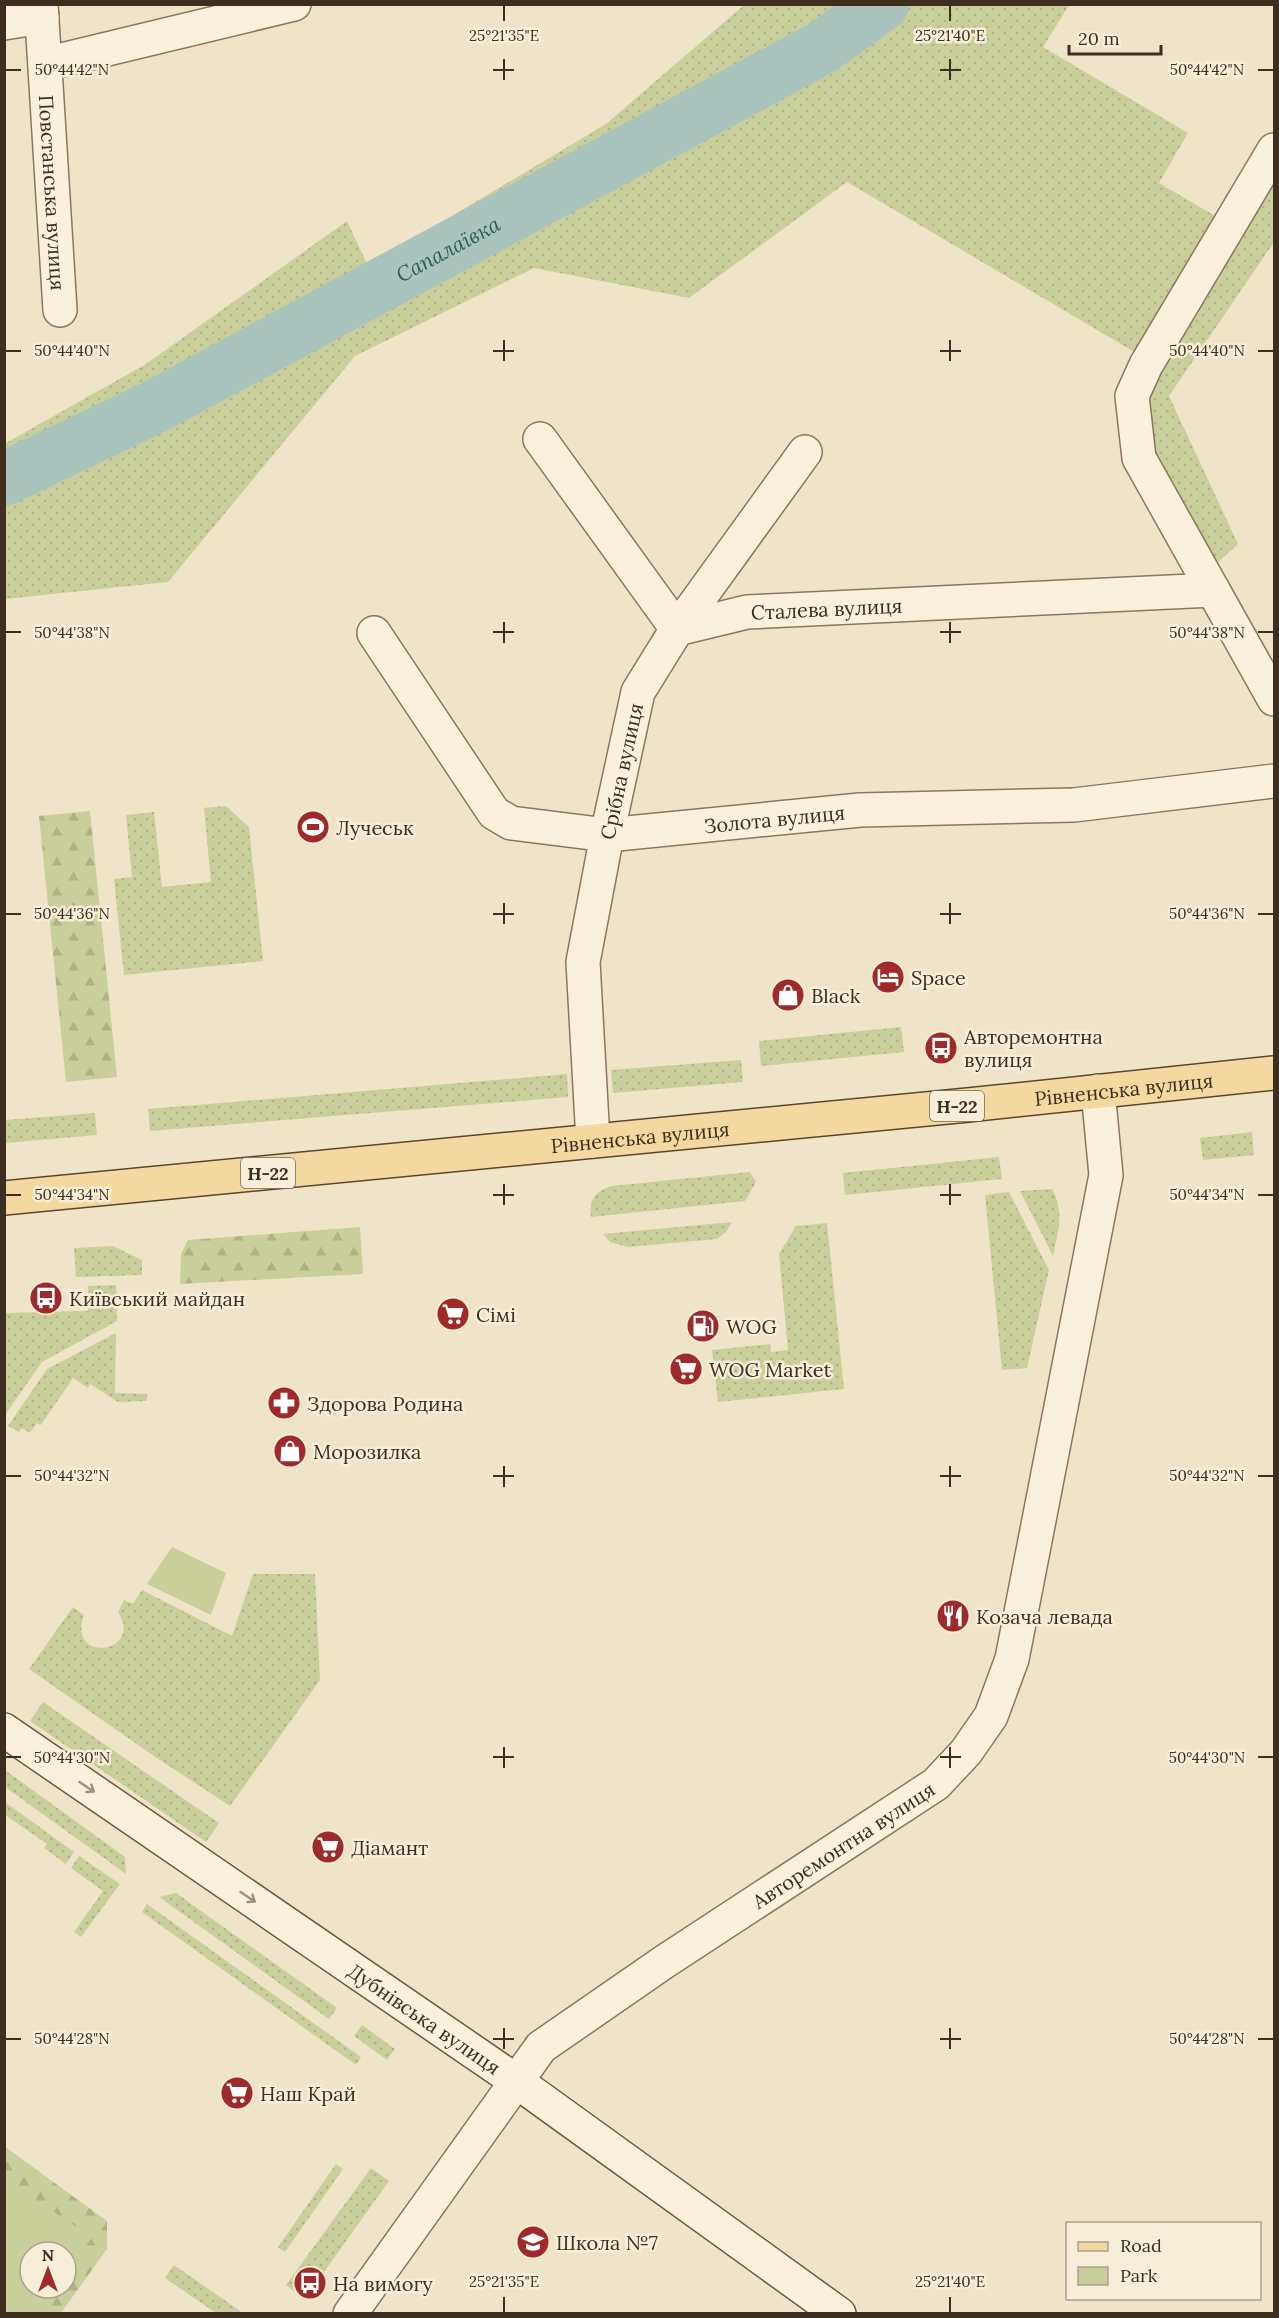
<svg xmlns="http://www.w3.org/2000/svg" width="1279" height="2318" font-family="Lora,serif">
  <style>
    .grass { fill: url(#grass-dots) }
    .forest { fill: url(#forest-firs); fill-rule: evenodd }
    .park { fill: #c9cf9b }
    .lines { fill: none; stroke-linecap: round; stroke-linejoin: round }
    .river { stroke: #a9c4bc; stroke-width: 54 }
    .minor-casing { stroke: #8d765c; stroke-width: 36 }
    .tertiary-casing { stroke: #8d765c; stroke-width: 36 }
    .secondary-casing { stroke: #6f573f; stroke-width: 36 }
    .primary-casing { stroke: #5b4430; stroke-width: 36 }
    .minor { stroke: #faf1dc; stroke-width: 33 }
    .tertiary { stroke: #faf1dc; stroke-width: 33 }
    .secondary { stroke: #faf1dc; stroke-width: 33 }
    .primary { stroke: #f3d9a0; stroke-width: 33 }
    .oneway { stroke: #9c907e }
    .ticks { fill: none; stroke: #3d2e20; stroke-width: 2 }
    .labels { text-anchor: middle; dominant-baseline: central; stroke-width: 5; stroke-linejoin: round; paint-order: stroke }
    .shield { fill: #f7eed8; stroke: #756857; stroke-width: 1.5 }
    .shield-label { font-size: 18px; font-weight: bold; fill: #3d2e20 }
    .street-label { font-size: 20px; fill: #3d2e20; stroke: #f7eed8 }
    .poi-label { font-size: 20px; fill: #3d2e20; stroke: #f7eed8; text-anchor: start }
    .water-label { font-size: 21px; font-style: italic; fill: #2f5d5a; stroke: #f7eed8 }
    .ticks-label { font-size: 15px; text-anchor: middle; fill: #3d2e20; stroke: #f7eed8; stroke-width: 5; stroke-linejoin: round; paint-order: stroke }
  </style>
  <defs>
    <pattern id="grass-dots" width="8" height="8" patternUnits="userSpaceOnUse" patternTransform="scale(1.5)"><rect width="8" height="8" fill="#c9cf9b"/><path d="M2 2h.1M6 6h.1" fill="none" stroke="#aeb285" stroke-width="1.8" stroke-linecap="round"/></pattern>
    <pattern id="forest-firs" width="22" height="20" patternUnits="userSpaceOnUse" patternTransform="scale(1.5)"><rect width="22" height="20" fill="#c9cf9b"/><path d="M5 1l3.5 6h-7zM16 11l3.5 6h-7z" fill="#aeb285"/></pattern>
  </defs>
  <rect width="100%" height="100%" fill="#f0e4c8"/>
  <path class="grass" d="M 744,5 L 1069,5 L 1043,47 L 1188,133 L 1159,183 L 1217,217 L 1136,353 L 847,182 L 689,298 L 534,268 L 355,356 L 168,582 L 5,599 L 4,444 L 146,364 L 347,221 L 368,266 L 606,124 Z
    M 1274,176 L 1274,242 L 1169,396 L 1238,544 L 1215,565 L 1152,453 L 1146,398 L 1158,372 Z
    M 226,806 L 249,827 L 263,961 L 124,975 L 114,879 L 132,877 L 126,815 L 154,812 L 162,887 L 211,882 L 204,808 Z
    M 901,1027 L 904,1052 L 761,1066 L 759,1041 Z
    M 741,1060 L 743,1082 L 613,1093 L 611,1070 Z
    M 567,1074 L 568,1097 L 150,1131 L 148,1109 Z
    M 95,1113 L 97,1135 L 5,1143 L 5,1120 Z
    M 1252,1132 L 1254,1155 L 1203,1160 L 1200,1138 Z
    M 999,1157 L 1002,1179 L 845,1195 L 843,1173 Z
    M 750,1172 L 756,1182 L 745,1201 L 591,1217 C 589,1199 595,1191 612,1186 Z
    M 1052,1189 C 1065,1214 1058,1230 1053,1256 L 1020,1191 Z
    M 1009,1192 L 1049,1270 L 1027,1368 L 1002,1370 L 985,1195 Z
    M 732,1222 L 726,1232 L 717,1239 L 628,1247 L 610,1242 L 603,1234 Z
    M 827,1223 L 844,1389 L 718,1402 L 712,1350 L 770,1344 L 771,1352 L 788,1350 L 779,1254 L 796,1226 Z
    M 113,1246 L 142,1260 L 142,1275 L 76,1277 L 74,1248 Z
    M 116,1285 L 117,1321 L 42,1362 L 5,1415 L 5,1313 L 88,1311 L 88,1286 Z
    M 116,1333 L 115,1393 L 147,1394 L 147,1401 L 118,1402 L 90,1384 L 88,1388 L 73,1378 L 41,1425 L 37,1423 L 30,1433 L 22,1428 L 19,1432 L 8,1426 L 47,1369 Z
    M 253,1574 L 315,1574 L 320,1680 L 230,1806 L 151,1754 L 29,1669 L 73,1607 L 84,1615 C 66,1664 145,1654 118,1612 L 124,1600 L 133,1604 L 142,1590 L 232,1636 Z
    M 43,1702 L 219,1823 L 206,1842 L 30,1721 Z
    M 5,1770 L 125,1857 L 126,1874 L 5,1787 Z
    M 5,1802 L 74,1852 L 66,1864 L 44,1848 L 47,1844 L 5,1815 Z
    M 79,1856 L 120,1884 L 81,1937 L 74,1932 L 103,1891 L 71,1868 Z
    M 176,1893 L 337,2008 L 329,2019 L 159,1897 Z
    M 147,1904 L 361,2057 L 356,2065 L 142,1912 Z
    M 362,2025 L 395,2049 L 387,2060 L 354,2036 Z
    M 336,2164 L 343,2169 L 285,2252 L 278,2247 Z
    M 371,2168 L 389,2181 L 324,2272 L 314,2265 L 295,2292 L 286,2285 Z
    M 174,2265 L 243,2313 L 216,2313 L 165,2278 Z"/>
  <path class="forest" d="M 90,811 L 117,1077 L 66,1082 L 39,816 Z
    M 360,1227 L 363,1274 L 180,1284 L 181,1254 L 188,1240 Z
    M 4,2146 L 107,2221 L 107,2249 L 61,2313 L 5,2313 ZM 30,2252 L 66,2252 L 66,2288 L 30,2288 Z"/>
  <path class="park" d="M 172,1547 L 226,1573 L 211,1615 L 147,1584 Z
    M 5,2180 L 92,2237 L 66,2277 L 66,2252 L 30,2252 L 30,2288 L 59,2288 L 42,2313 L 24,2313 L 5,2301 Z"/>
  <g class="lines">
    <path class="river" id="s1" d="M 4,479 L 156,406 L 823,47 L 882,4"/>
    <defs>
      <g id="minor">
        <path id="s2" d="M 41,4 L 60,310"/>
        <path d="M 4,23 L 42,17"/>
        <path d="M 45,64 L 294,4"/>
        <path d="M 1274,150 L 1146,365 L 1132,396 L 1139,458 L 1274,699"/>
        <path id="s3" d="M 540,439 L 677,629 L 747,612 L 1213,590"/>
        <path id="s4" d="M 374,633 L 494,813 L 511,823 L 607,835 L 860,810 L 1074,805 L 1274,781"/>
        <path id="s5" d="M 593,1141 L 583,962 L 607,835 L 638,692 L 677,629 L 805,452"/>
      </g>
      <g id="tertiary">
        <path id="s6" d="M 350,2314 L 541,2047 L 664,1962 L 936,1784 L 966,1752 L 991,1716 L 1012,1659 L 1106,1175 L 1098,1091"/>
      </g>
      <g id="secondary">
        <path id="s7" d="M 4,1730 L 516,2081 L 839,2314"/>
      </g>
      <g id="primary">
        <path id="s8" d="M 4,1198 L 968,1105 L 1274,1073"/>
      </g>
    </defs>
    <use href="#minor" class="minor-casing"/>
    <use href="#tertiary" class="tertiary-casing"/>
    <use href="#secondary" class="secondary-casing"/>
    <use href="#primary" class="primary-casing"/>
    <use href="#minor" class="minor"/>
    <use href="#tertiary" class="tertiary"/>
    <use href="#secondary" class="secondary"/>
    <use href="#primary" class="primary"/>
  </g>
  <defs><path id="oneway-shaft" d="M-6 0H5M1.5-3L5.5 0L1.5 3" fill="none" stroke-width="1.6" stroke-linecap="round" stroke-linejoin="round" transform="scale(1.5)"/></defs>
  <g class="oneway">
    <use href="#oneway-shaft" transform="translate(87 1787) rotate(34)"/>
    <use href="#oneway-shaft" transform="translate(248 1897) rotate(34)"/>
  </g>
  <path class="ticks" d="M 504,6 L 504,21M 950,6 L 950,21M 504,59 L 504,80M 950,59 L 950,80M 6,70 L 21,70M 493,70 L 514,70M 940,70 L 961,70M 1258,70 L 1273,70M 504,340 L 504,361M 950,340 L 950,361M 6,351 L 21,351M 493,351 L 514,351M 940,351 L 961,351M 1258,351 L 1273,351M 504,622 L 504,643M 950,622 L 950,643M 6,632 L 21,632M 493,632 L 514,632M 940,632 L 961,632M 1258,632 L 1273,632M 504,903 L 504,924M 950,903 L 950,924M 6,914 L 21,914M 493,914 L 514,914M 940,914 L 961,914M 1258,914 L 1273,914M 504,1184 L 504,1205M 950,1184 L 950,1205M 6,1195 L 21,1195M 493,1195 L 514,1195M 940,1195 L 961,1195M 1258,1195 L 1273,1195M 504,1466 L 504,1487M 950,1466 L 950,1487M 6,1476 L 21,1476M 493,1476 L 514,1476M 940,1476 L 961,1476M 1258,1476 L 1273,1476M 504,1747 L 504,1768M 950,1747 L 950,1768M 6,1757 L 21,1757M 493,1757 L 514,1757M 940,1757 L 961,1757M 1258,1757 L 1273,1757M 504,2028 L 504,2049M 950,2028 L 950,2049M 6,2039 L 21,2039M 493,2039 L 514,2039M 940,2039 L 961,2039M 1258,2039 L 1273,2039M 504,2297 L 504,2312M 950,2297 L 950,2312"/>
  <defs>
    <symbol id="stadium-disc" viewBox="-11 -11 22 22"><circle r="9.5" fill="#9e2a2b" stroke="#f7eed8"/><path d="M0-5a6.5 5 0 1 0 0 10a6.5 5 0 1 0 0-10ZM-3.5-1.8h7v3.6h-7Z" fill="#fff"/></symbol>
    <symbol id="hotel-disc" viewBox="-11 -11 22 22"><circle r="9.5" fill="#9e2a2b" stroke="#f7eed8"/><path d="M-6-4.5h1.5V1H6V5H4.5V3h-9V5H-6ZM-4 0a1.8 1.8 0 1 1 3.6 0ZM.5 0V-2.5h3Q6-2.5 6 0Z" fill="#fff"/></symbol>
    <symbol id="shop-disc" viewBox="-11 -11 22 22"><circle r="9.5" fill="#9e2a2b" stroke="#f7eed8"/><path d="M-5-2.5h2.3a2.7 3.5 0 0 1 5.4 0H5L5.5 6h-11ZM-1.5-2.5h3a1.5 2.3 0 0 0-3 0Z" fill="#fff"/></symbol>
    <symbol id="bus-disc" viewBox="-11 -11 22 22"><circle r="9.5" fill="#9e2a2b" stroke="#f7eed8"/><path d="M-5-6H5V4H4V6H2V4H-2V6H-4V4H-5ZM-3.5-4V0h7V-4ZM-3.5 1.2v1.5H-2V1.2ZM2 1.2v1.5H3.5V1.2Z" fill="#fff"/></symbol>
    <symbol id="supermarket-disc" viewBox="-11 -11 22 22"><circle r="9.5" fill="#9e2a2b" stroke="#f7eed8"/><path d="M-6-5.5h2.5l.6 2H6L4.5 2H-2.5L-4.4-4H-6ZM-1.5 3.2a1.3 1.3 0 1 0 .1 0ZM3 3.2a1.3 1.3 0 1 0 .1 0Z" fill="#fff"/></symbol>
    <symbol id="fuel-disc" viewBox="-11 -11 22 22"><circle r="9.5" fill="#9e2a2b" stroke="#f7eed8"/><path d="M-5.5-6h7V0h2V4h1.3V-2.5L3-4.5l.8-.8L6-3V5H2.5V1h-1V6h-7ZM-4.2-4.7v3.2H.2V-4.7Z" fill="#fff"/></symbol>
    <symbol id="pharmacy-disc" viewBox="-11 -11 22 22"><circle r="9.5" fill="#9e2a2b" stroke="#f7eed8"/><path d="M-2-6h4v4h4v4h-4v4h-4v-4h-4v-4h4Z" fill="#fff"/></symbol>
    <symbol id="restaurant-disc" viewBox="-11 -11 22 22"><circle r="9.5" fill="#9e2a2b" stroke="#f7eed8"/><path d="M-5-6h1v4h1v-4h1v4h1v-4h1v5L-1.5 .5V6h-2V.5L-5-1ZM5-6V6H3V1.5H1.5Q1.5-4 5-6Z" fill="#fff"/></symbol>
    <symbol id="school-disc" viewBox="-11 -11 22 22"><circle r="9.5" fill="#9e2a2b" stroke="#f7eed8"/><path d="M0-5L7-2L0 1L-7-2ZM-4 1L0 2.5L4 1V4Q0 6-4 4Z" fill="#fff"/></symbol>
  </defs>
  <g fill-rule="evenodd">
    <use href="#stadium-disc" x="294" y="808" width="38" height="38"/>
    <use href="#hotel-disc" x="869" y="958" width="38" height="38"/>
    <use href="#shop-disc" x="769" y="976" width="38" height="38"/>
    <use href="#bus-disc" x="922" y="1029" width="38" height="38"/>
    <use href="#bus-disc" x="27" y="1279" width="38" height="38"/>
    <use href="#supermarket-disc" x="434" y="1295" width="38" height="38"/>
    <use href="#fuel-disc" x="684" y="1307" width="38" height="38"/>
    <use href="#supermarket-disc" x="667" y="1350" width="38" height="38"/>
    <use href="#pharmacy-disc" x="265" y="1384" width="38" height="38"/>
    <use href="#shop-disc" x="271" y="1432" width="38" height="38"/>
    <use href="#restaurant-disc" x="934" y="1597" width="38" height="38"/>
    <use href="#supermarket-disc" x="309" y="1828" width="38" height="38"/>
    <use href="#supermarket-disc" x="218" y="2074" width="38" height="38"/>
    <use href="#school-disc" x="514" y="2223" width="38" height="38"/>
    <use href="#bus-disc" x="291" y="2264" width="38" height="38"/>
  </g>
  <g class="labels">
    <g class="shield">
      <rect x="930" y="1091" width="54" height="30" rx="4.5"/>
      <rect x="241" y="1158" width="54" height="30" rx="4.5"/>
    </g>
    <g class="shield-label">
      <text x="957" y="1106">Н-22</text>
      <text x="268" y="1173">Н-22</text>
    </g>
    <g class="street-label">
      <text stroke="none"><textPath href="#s2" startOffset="189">Повстанська вулиця</textPath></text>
      <text stroke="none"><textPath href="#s3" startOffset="386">Сталева вулиця</textPath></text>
      <text stroke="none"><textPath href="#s5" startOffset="374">Срібна вулиця</textPath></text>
      <text stroke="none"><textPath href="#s4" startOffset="501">Золота вулиця</textPath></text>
      <text stroke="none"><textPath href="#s8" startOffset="1125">Рівненська вулиця</textPath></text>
      <text stroke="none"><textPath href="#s8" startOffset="639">Рівненська вулиця</textPath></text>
      <text stroke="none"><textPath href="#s6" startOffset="692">Авторемонтна вулиця</textPath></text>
      <text stroke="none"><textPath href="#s7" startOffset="510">Дубнівська вулиця</textPath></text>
    </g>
    <g class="poi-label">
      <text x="336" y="827">Лучеськ</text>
      <text x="911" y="977">Space</text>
      <text x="811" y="995">Black</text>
      <text x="964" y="1036">Авторемонтна<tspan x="964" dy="23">вулиця</tspan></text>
      <text x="69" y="1298">Київський майдан</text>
      <text x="476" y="1314">Сімі</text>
      <text x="726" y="1326">WOG</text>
      <text x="709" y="1369">WOG Market</text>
      <text x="307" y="1403">Здорова Родина</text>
      <text x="313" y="1451">Морозилка</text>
      <text x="976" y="1616">Козача левада</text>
      <text x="351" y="1847">Діамант</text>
      <text x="260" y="2093">Наш Край</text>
      <text x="556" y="2242">Школа №7</text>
      <text x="333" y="2283">На вимогу</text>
    </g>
    <g class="water-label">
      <text stroke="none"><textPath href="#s1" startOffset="500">Сапалаївка</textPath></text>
    </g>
  </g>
  <g class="ticks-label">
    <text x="504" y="41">25°21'35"E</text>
    <text x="950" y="41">25°21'40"E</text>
    <text x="72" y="75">50°44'42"N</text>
    <text x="1207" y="75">50°44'42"N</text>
    <text x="72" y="356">50°44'40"N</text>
    <text x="1207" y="356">50°44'40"N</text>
    <text x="72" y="638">50°44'38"N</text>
    <text x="1207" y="638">50°44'38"N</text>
    <text x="72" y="919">50°44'36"N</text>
    <text x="1207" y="919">50°44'36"N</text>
    <text x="72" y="1200">50°44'34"N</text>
    <text x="1207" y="1200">50°44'34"N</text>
    <text x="72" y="1481">50°44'32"N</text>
    <text x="1207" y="1481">50°44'32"N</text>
    <text x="72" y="1763">50°44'30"N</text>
    <text x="1207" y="1763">50°44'30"N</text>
    <text x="72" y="2044">50°44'28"N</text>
    <text x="1207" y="2044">50°44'28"N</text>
    <text x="504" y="2287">25°21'35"E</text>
    <text x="950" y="2287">25°21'40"E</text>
  </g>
  <rect width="1279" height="2318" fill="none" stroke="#3d2e20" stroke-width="12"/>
  <rect x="1066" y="2222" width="195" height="78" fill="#f7eed8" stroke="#ada18e" stroke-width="1.5"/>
  <rect x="1078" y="2242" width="30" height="9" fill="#f3d9a0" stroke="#ada18e" stroke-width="1.5"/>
  <text x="1120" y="2252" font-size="18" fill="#3d2e20">Road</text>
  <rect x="1078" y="2267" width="30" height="18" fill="#c9cf9b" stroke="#ada18e" stroke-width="1.5"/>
  <text x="1120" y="2282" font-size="18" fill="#3d2e20">Park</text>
  <g transform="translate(48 2270)"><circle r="28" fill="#f7eed8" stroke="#ada18e" stroke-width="1.5"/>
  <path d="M0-4.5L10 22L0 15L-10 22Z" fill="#9e2a2b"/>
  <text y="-9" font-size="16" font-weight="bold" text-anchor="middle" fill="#3d2e20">N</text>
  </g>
  <path d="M1069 45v9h92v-9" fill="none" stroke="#3d2e20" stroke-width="3"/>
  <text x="1078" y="45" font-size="18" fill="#3d2e20" stroke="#f7eed8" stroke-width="4.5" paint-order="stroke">20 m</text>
</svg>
